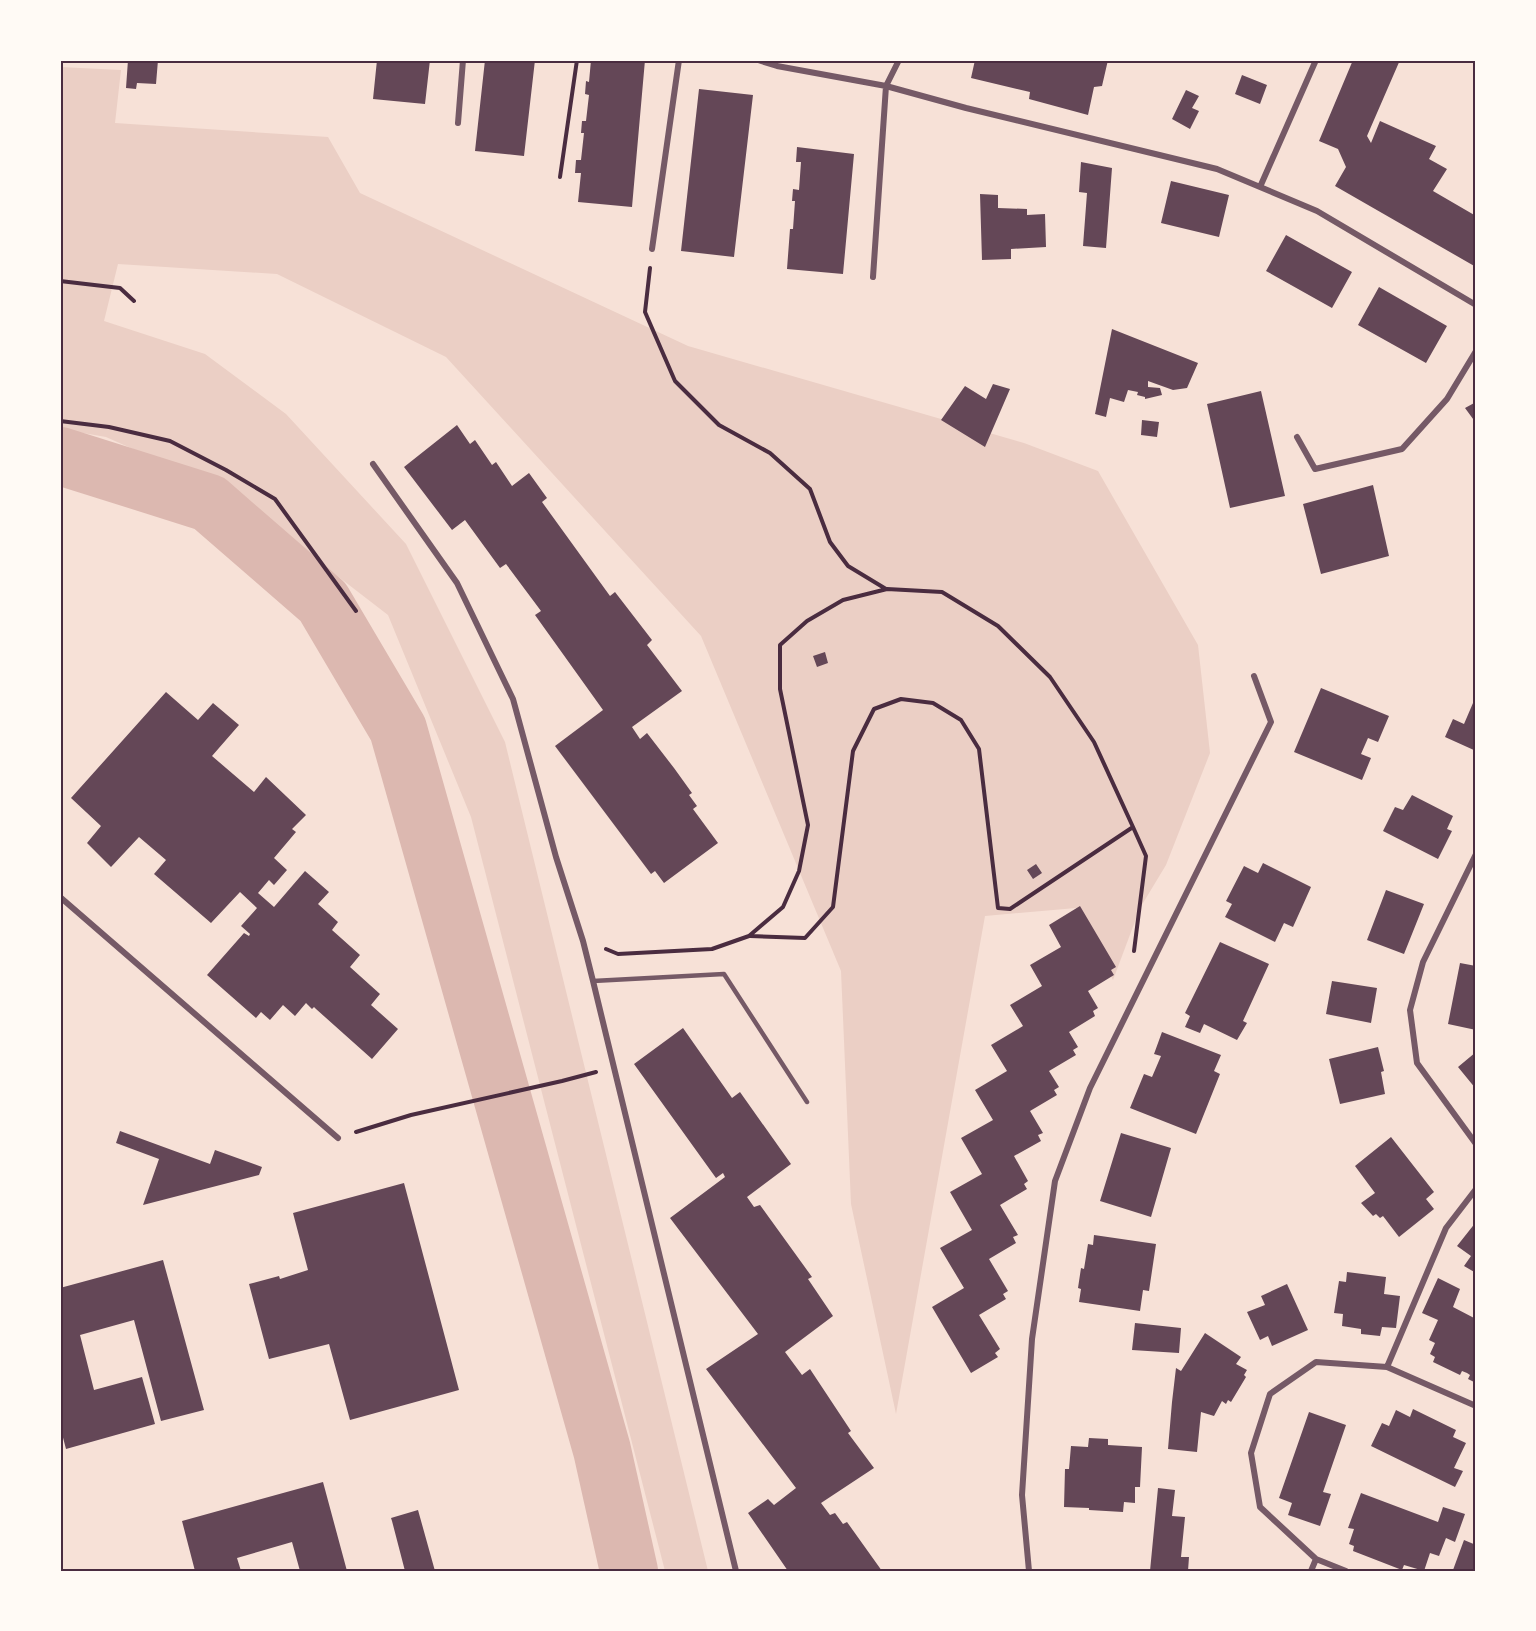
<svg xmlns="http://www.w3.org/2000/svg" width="1536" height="1631" font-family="'PT Sans Narrow',sans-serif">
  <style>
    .green { fill: #ebcfc5 }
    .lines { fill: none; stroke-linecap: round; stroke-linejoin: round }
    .river { stroke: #dcb8b0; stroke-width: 58 }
    .building { fill: #644757 }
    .path { stroke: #4a2c40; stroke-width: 4 }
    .service { stroke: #755966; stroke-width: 4.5 }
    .minor { stroke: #755966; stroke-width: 6 }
    .neatline { fill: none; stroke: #4a2c40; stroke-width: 2 }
  </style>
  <rect width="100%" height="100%" fill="#f7e1d7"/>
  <path class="green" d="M 60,67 L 121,70 L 115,123 L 328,137 L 360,193 L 688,346 L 1024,443 L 1098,471 L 1198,645 L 1210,753 L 1166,865 L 1140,908 L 1113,980 L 1076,908 L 985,916 L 896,1414 L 851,1204 L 841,971 L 701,636 L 446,357 L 277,274 L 118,264 L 104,321 L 205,354 L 286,414 L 406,544 L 505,742 L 708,1571 L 665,1571 L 471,817 L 388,615 L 253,511 L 169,465 L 106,437 L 60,429 Z"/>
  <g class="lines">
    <path class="river" d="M 60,456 L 209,503 L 323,602 L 398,729 L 602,1450 L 629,1571"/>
  </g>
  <path class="building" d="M 128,60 L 158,60 L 156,84 L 137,83 L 136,89 L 126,88 Z
    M 377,60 L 430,60 L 425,104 L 373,99 Z
    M 485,60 L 535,60 L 524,156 L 475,151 Z
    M 591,60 L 645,60 L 632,207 L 578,202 L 581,173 L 575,173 L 576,160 L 581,160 L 584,133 L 581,133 L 582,121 L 586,121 L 589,95 L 585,94 L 586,81 L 589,82 Z
    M 975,60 L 1108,60 L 1102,86 L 1094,87 L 1088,115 L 1029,99 L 1030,92 L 971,78 Z
    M 1353,60 L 1400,60 L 1367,136 L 1371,143 L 1380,121 L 1436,146 L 1429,159 L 1447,169 L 1433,191 L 1476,216 L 1476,267 L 1335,186 L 1346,167 L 1338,149 L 1319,141 Z
    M 1242,75 L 1267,85 L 1260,104 L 1235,94 Z
    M 699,89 L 753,95 L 734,257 L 681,251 Z
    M 1186,90 L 1199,96 L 1192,108 L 1199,111 L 1190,129 L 1172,119 Z
    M 797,147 L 854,154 L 843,274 L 787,269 L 790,229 L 793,229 L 795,201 L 792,201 L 793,189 L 799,190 L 801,162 L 796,162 Z
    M 1081,162 L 1112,168 L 1106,248 L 1083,246 L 1087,193 L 1079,192 Z
    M 1171,181 L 1229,195 L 1219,237 L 1161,223 Z
    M 980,194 L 998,195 L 998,208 L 1027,209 L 1027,215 L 1045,214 L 1046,247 L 1011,249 L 1011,259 L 982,260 Z
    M 1286,235 L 1352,272 L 1332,308 L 1266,271 Z
    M 1379,287 L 1447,326 L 1426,363 L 1358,325 Z
    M 1112,329 L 1198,363 L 1187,388 L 1173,390 L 1148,381 L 1148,387 L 1160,388 L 1162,395 L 1145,399 L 1145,397 L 1137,395 L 1138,392 L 1128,390 L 1124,402 L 1110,398 L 1106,417 L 1095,414 Z
    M 993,384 L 1010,389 L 985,447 L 941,420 L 965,386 L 986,399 Z
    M 1261,391 L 1285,496 L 1230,508 L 1207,404 Z
    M 1476,402 L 1476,423 L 1465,408 Z
    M 1142,420 L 1159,422 L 1157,437 L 1141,435 Z
    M 457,425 L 470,444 L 475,440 L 492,465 L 496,462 L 512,486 L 529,473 L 547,498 L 542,502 L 610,596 L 615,592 L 652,640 L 647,645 L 682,691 L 632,727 L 640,739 L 647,733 L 674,768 L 692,793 L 689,795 L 697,806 L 693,809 L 718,843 L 664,883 L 655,871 L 651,874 L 555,746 L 603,710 L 535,615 L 541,611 L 506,564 L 500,568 L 465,520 L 452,530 L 404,467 Z
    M 1373,485 L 1389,556 L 1321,574 L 1303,504 Z
    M 825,652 L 828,663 L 817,667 L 813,656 Z
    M 1321,688 L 1389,716 L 1378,742 L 1368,738 L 1361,754 L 1371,758 L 1362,780 L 1294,752 Z
    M 166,692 L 198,720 L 213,703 L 239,725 L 212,756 L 254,792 L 266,777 L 306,815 L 292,829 L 296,832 L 274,858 L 287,870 L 274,885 L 269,880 L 258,893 L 274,907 L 305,871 L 329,892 L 318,904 L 338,922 L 332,930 L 360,955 L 350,967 L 380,994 L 371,1005 L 398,1029 L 372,1059 L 316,1009 L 314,1007 L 312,1009 L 306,1003 L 295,1016 L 283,1005 L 270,1020 L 261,1012 L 256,1018 L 207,975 L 244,933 L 249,936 L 250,934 L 241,926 L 257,908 L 240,892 L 211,923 L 154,874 L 166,860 L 139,837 L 111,867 L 87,843 L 101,826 L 71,798 Z
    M 1473,703 L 1476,704 L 1476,751 L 1445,737 L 1453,719 L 1464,724 Z
    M 1412,795 L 1453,816 L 1447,829 L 1452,831 L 1438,859 L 1383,831 L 1395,807 L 1403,810 Z
    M 1263,863 L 1311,887 L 1293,927 L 1284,923 L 1275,942 L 1225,917 L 1232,904 L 1226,901 L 1244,866 L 1258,873 Z
    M 1036,864 L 1042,873 L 1033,879 L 1027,870 Z
    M 1386,890 L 1424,904 L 1404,954 L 1367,940 Z
    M 1080,906 L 1116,967 L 1111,970 L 1114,975 L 1088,991 L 1098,1008 L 1093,1011 L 1095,1016 L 1069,1032 L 1078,1047 L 1073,1050 L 1076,1055 L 1049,1071 L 1059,1087 L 1054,1090 L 1057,1095 L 1030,1111 L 1043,1133 L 1038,1135 L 1041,1141 L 1014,1156 L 1028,1181 L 1024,1184 L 1027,1189 L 1000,1205 L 1018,1235 L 1013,1237 L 1016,1243 L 989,1259 L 1008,1291 L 1003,1294 L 1006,1299 L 979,1315 L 1000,1349 L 995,1353 L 998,1357 L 971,1373 L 932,1307 L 964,1288 L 940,1248 L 972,1230 L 950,1192 L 982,1174 L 961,1138 L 993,1120 L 975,1090 L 1007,1071 L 991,1045 L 1023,1026 L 1010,1005 L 1042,986 L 1030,965 L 1061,947 L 1049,925 Z
    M 1220,942 L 1269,964 L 1243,1021 L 1247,1023 L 1237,1040 L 1204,1024 L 1200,1033 L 1185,1027 L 1190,1016 L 1185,1013 Z
    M 1460,963 L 1476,966 L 1476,1030 L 1448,1024 Z
    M 1332,981 L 1377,988 L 1371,1023 L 1326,1014 Z
    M 683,1028 L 732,1098 L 740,1092 L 791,1164 L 747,1197 L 754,1207 L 760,1205 L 812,1277 L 808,1279 L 833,1316 L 785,1352 L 802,1375 L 810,1369 L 851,1431 L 848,1433 L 874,1468 L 821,1503 L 830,1515 L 835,1513 L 843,1524 L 847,1522 L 882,1571 L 788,1571 L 748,1513 L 768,1499 L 774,1505 L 796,1488 L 706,1369 L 758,1334 L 670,1218 L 725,1177 L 723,1173 L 716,1178 L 634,1064 Z
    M 1162,1032 L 1221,1055 L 1214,1071 L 1220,1074 L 1196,1134 L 1130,1108 L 1144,1074 L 1152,1077 L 1161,1056 L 1154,1054 Z
    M 1378,1047 L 1384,1071 L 1381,1072 L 1385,1094 L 1340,1104 L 1329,1059 Z
    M 1476,1052 L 1476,1089 L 1458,1067 Z
    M 120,1131 L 210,1164 L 215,1150 L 262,1167 L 259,1175 L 143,1205 L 159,1159 L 116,1143 Z
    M 1121,1133 L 1171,1148 L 1151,1217 L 1100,1201 Z
    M 1391,1137 L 1434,1192 L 1426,1199 L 1434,1209 L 1399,1237 L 1383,1216 L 1380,1218 L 1376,1214 L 1373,1216 L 1361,1203 L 1375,1193 L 1355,1166 Z
    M 404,1183 L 459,1390 L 350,1420 L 329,1344 L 269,1359 L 249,1284 L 279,1276 L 280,1279 L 308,1270 L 293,1213 Z
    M 1476,1222 L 1476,1273 L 1464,1266 L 1471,1256 L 1457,1246 Z
    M 1094,1235 L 1156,1244 L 1149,1291 L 1143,1290 L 1140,1311 L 1079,1302 L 1081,1289 L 1078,1288 L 1081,1268 L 1084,1269 L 1088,1244 L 1093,1245 Z
    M 163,1260 L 204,1410 L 161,1421 L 134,1320 L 80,1335 L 94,1390 L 142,1377 L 155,1424 L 66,1449 L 60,1426 L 60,1288 Z
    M 1347,1272 L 1386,1277 L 1384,1294 L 1400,1296 L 1396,1328 L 1382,1327 L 1380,1336 L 1361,1334 L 1361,1329 L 1342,1326 L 1343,1314 L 1334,1313 L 1339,1281 L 1346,1282 Z
    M 1438,1278 L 1460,1289 L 1453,1307 L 1476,1319 L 1476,1383 L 1468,1379 L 1470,1375 L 1467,1373 L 1462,1371 L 1460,1375 L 1433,1362 L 1435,1357 L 1430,1354 L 1435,1343 L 1429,1340 L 1438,1320 L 1422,1313 Z
    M 1287,1284 L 1308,1330 L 1272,1346 L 1268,1336 L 1260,1340 L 1247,1312 L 1265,1305 L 1261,1296 Z
    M 1135,1323 L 1181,1328 L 1179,1353 L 1132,1350 Z
    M 1205,1333 L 1241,1357 L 1236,1364 L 1247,1370 L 1244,1375 L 1246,1377 L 1231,1402 L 1228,1400 L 1226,1404 L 1222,1401 L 1214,1416 L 1201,1412 L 1197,1452 L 1168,1449 L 1172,1402 L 1176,1368 L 1181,1371 Z
    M 1413,1409 L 1456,1430 L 1453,1437 L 1466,1443 L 1454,1468 L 1463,1471 L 1455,1487 L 1371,1446 L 1382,1423 L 1389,1426 L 1396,1410 L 1410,1417 Z
    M 1309,1412 L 1346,1425 L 1323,1492 L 1331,1494 L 1320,1526 L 1288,1515 L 1292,1503 L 1279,1498 Z
    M 1089,1438 L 1108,1439 L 1108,1445 L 1142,1447 L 1140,1487 L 1135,1487 L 1135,1503 L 1124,1502 L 1123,1512 L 1089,1510 L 1089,1508 L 1064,1507 L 1065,1469 L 1069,1469 L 1071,1446 L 1088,1447 Z
    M 323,1482 L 347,1571 L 300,1571 L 292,1542 L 237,1558 L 241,1571 L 195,1571 L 182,1521 Z
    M 1158,1488 L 1175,1490 L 1172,1516 L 1185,1517 L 1181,1557 L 1189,1557 L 1188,1571 L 1150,1571 Z
    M 1361,1493 L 1438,1522 L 1443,1507 L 1465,1514 L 1455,1542 L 1446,1538 L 1439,1556 L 1430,1553 L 1424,1571 L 1404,1565 L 1402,1570 L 1353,1551 L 1354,1546 L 1349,1544 L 1354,1529 L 1348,1528 Z
    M 418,1510 L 435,1571 L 405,1571 L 392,1521 L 391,1518 Z
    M 1464,1540 L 1476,1545 L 1476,1571 L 1453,1570 Z"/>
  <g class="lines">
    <path class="path" d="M 560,177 L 577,60
      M 650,268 L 645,312 L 675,381 L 719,425 L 770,453 L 810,489 L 830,542 L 848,566 L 886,589
      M 60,281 L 120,288 L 134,301
      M 60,421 L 109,427 L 170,441 L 226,470 L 275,499 L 356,611
      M 750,936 L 805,938 L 833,907 L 853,751 L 874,709 L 901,699 L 933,703 L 961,720 L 979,749 L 998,908 L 1010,909 L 1133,827 L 1146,856 L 1134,951
      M 606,949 L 618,954 L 712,949 L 749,936 L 783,907 L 799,871 L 808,825 L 780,689 L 780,645 L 807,621 L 843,600 L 887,589 L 942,592 L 998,626 L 1050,677 L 1094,742 L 1133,827
      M 356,1132 L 411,1115 L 562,1081 L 596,1072"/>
    <path class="service" d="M 593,981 L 724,974 L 807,1102"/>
    <path class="minor" d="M 758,60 L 777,66 L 886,86 L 966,108 L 1217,169 L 1317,211 L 1476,305
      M 458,123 L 463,60
      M 1260,187 L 1316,60
      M 652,249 L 679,60
      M 873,277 L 886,86 L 899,60
      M 1297,437 L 1315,469 L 1402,449 L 1447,399 L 1476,351
      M 373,464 L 457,583 L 513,699 L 556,857 L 583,941 L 593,981 L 736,1571
      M 1476,854 L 1423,962 L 1410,1010 L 1417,1063 L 1476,1144
      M 60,897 L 338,1138
      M 1387,1367 L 1446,1228 L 1476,1189
      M 1029,1571 L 1022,1495 L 1032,1339 L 1055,1181 L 1090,1088 L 1271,722 L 1254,676
      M 1311,1571 L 1316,1559
      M 1346,1571 L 1316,1559 L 1260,1507 L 1251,1453 L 1270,1394 L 1316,1362 L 1387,1367 L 1476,1406"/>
  </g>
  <rect width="1536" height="1631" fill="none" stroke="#fffaf5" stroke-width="123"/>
  <rect x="62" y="62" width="1412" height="1508" class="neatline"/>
</svg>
